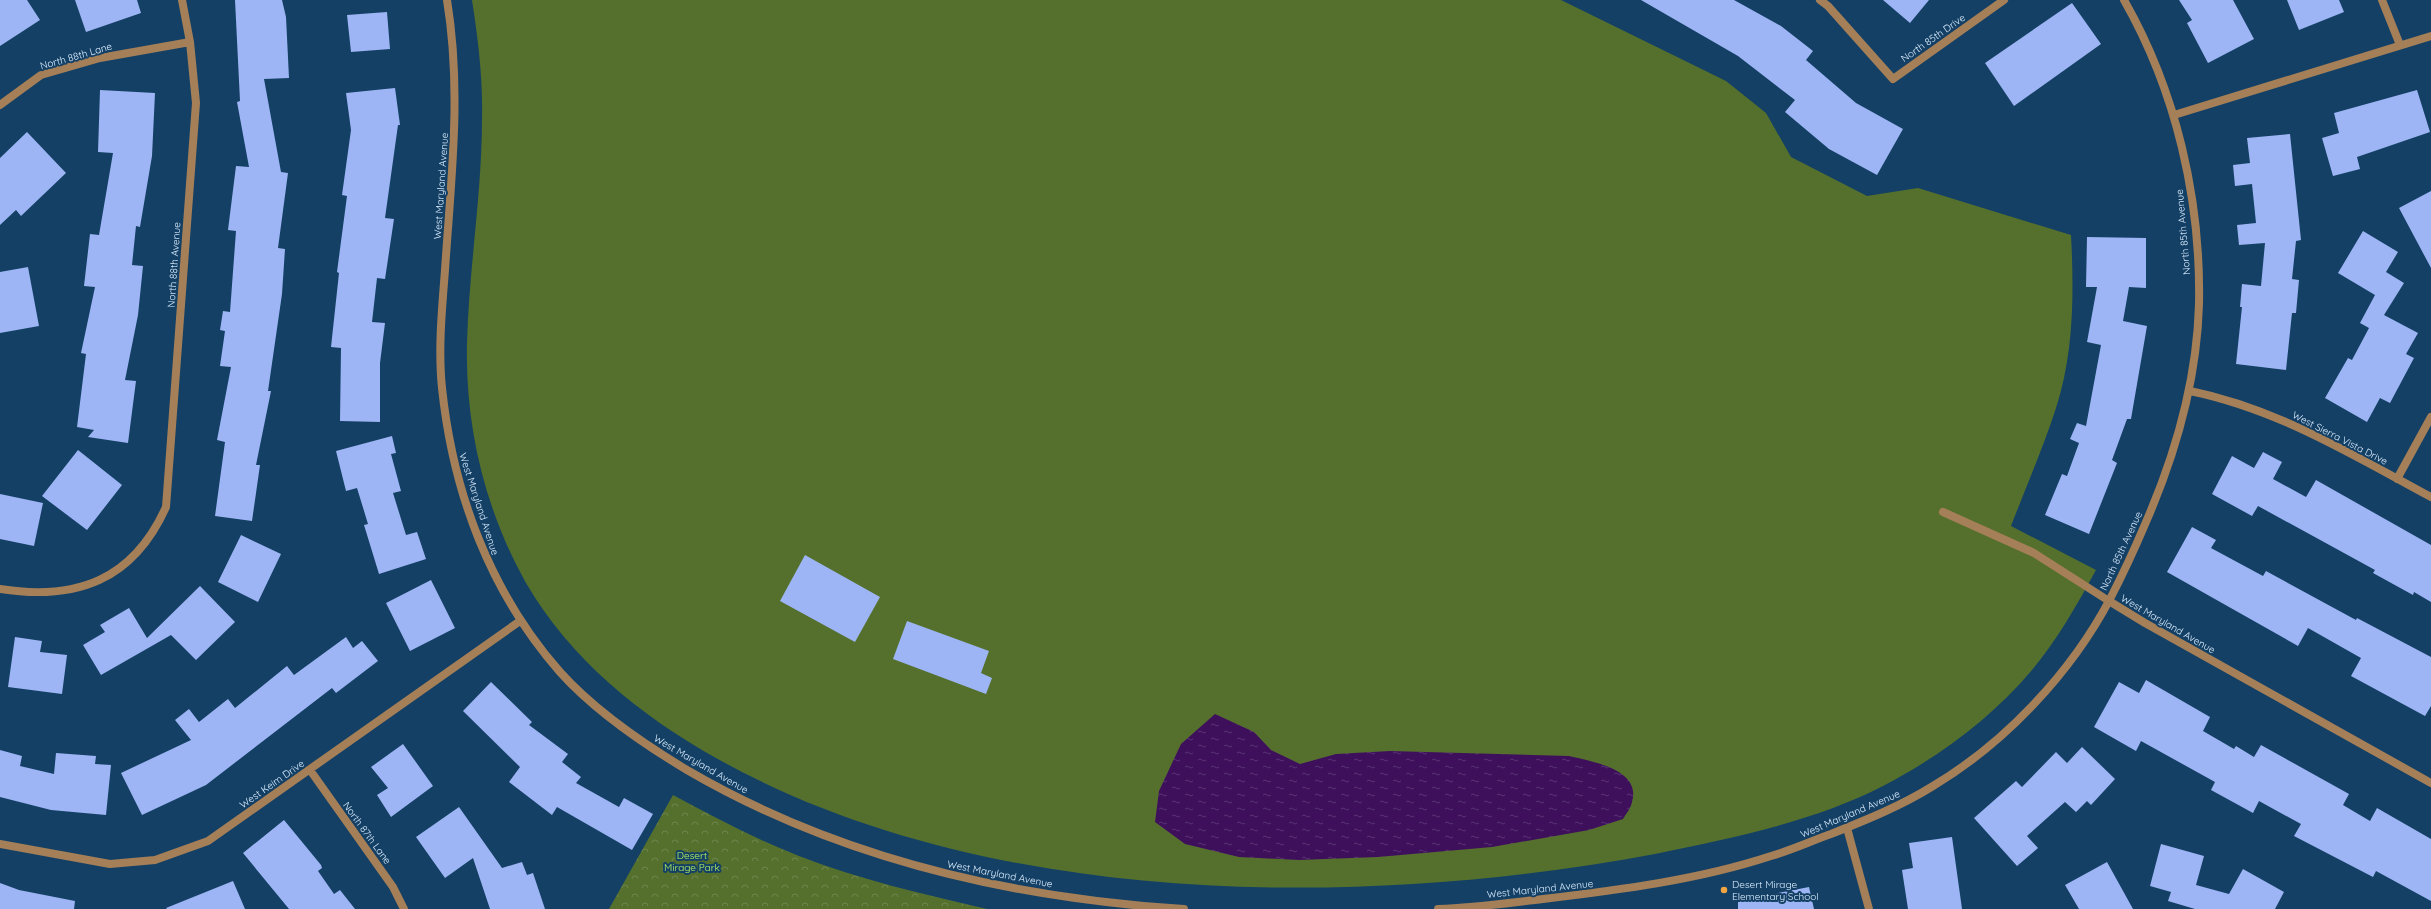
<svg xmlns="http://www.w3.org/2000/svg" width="2431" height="909" font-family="Quicksand,sans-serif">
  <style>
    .green { fill: #55702d }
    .park { fill: url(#park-crowns) }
    .water { fill: url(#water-ripples) }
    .building { fill: #9db5f5 }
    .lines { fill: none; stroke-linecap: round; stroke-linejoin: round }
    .lane { stroke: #a47f57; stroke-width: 8 }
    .street { stroke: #a47f57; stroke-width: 8 }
    .poi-dot { fill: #f3a443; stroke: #144065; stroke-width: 1.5 }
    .labels { text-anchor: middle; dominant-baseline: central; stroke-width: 4; stroke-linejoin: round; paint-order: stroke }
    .street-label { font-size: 10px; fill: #daedff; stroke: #144065 }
    .park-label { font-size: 10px; fill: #bbf65f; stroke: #144065 }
    .poi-label { font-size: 10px; fill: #daedff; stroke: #144065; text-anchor: start }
  </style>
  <defs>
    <pattern id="park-crowns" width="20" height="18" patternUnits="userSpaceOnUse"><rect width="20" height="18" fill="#55702d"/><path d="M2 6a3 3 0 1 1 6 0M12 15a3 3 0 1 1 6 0" fill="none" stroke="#6d854c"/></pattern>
    <pattern id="water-ripples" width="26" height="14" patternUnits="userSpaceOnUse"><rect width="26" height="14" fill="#3e105c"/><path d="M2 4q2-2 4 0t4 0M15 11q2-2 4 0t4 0" fill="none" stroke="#593374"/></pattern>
  </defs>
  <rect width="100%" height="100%" fill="#144065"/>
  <path class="green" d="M 472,0 L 1561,0 L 1726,81 L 1766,113 L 1791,157 L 1867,196 L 1918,188 L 2071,235 C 2074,293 2074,353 2056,408 C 2043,448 2026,487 2011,526 L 2096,570 C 2077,605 2057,640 2032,670 C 1992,718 1937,758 1883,786 C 1813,822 1732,838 1655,854 C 1359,909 985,909 716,758 C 641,716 570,659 526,583 C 485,510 465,427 467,343 C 469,268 482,194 482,118 C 483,78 478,39 472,0 Z"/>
  <path class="park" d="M 673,795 C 714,817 755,839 799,856 C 860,880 924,894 987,909 L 609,909 Z"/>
  <path class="water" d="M 1215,714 L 1254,732 L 1271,750 L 1300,764 L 1336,754 L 1390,751 L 1569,756 C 1590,761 1642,769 1632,802 C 1631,808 1626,814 1623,819 L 1589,830 L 1492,847 L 1378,857 L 1299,860 L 1239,857 L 1185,844 L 1155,822 L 1159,791 L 1181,744 Z"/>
  <path class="building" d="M 0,0 L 27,0 L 40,20 L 0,46 Z
    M 75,0 L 137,0 L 141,13 L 86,32 Z
    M 235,0 L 282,0 L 286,17 L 289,78 L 264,79 L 281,172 L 288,173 L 278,248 L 285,249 L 282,294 L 268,391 L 271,391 L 256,465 L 260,465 L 252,521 L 215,516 L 225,442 L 217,440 L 231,367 L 220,366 L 225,331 L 220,330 L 223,311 L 230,312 L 236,231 L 228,230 L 236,166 L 249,167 L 237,102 L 240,101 Z
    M 1641,0 L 1734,0 L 1781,26 L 1813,51 L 1806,60 L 1856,103 L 1903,129 L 1877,175 L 1829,149 L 1785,112 L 1795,100 L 1738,56 Z
    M 1883,0 L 1929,0 L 1910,23 Z
    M 2179,0 L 2233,0 L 2254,39 L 2208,63 L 2187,23 L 2192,20 Z
    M 2287,0 L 2339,0 L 2344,12 L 2299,30 Z
    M 2072,3 L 2101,44 L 2014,106 L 1985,63 Z
    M 387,12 L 390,49 L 351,52 L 347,15 Z
    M 395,88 L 400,125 L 398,125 L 385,218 L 394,219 L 385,279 L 377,278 L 372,322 L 385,323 L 380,363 L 380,422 L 340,421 L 341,348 L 331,347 L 339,273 L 337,272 L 347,196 L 342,195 L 351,130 L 346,93 Z
    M 100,90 L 155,93 L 152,156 L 140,227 L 136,226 L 132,265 L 143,266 L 138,315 L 125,380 L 136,381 L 128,443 L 88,437 L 94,430 L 77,427 L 86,354 L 81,353 L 95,287 L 84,286 L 90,234 L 99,235 L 113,153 L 98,152 Z
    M 2417,90 L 2430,132 L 2357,157 L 2360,169 L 2333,176 L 2322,138 L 2339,133 L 2334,113 Z
    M 27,132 L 66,173 L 21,216 L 16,210 L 0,225 L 0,158 Z
    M 2290,134 L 2301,240 L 2296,241 L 2292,279 L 2299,280 L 2296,313 L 2292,313 L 2286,370 L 2236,364 L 2242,307 L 2240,307 L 2242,284 L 2261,286 L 2265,243 L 2239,245 L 2237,225 L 2256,223 L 2252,184 L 2235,186 L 2233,165 L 2250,163 L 2247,138 Z
    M 2431,191 L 2431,268 L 2399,208 Z
    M 2363,231 L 2398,252 L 2386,272 L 2404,283 L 2384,315 L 2418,333 L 2406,354 L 2414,358 L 2390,403 L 2380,398 L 2367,422 L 2325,398 L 2348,358 L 2352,360 L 2369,328 L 2360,323 L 2375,295 L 2338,273 Z
    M 2087,237 L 2146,238 L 2146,288 L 2129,287 L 2123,321 L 2147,326 L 2131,419 L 2127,419 L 2112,460 L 2117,463 L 2089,534 L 2045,515 L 2062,474 L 2067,476 L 2079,443 L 2070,439 L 2077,423 L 2086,426 L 2101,345 L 2087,342 L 2097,287 L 2086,287 Z
    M 28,267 L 39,326 L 0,333 L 0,272 Z
    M 392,436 L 396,453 L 391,454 L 401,491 L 393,493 L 406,535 L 417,532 L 426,559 L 379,574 L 364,525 L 368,524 L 357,488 L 346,491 L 336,451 Z
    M 78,450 L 122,485 L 87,530 L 42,496 Z
    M 2263,452 L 2282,462 L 2273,479 L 2306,497 L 2316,480 L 2431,545 L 2431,602 L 2414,592 L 2413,595 L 2373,573 L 2375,570 L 2258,506 L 2252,516 L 2212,494 L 2232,456 L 2254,468 Z
    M 0,494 L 43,503 L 34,546 L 0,539 Z
    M 2192,527 L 2216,540 L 2211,548 L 2263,576 L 2266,571 L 2356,620 L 2357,618 L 2431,657 L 2431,706 L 2425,716 L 2351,676 L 2361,658 L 2308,628 L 2298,646 L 2167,572 Z
    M 241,535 L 281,554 L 258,602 L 218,582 Z
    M 805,555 L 880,597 L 855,642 L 780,601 Z
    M 431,580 L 455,628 L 410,651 L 386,603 Z
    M 200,586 L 235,622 L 196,660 L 171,635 L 101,675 L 83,645 L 105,632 L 100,625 L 129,608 L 147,638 Z
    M 907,621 L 989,651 L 981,673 L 992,678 L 986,694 L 893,659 Z
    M 15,637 L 42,641 L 40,652 L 67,655 L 62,694 L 8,687 Z
    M 346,637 L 353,648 L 362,641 L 378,661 L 336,693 L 332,688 L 206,785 L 142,815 L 121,773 L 191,740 L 175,720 L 189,709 L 199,722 L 228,699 L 235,708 L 287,666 L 294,675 Z
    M 2146,680 L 2210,717 L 2203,731 L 2234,749 L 2236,746 L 2254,757 L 2261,745 L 2349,794 L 2343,805 L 2370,821 L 2377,808 L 2431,839 L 2431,901 L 2376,871 L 2373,877 L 2294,836 L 2301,824 L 2259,801 L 2253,813 L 2211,790 L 2215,782 L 2141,741 L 2136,751 L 2094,727 L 2119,682 L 2139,693 Z
    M 491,682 L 532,722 L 529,725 L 568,754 L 562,762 L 581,777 L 576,783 L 619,807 L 624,798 L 653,814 L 632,850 L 557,807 L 552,815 L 509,782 L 520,767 L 463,711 Z
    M 403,744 L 433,786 L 391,817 L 377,795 L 388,788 L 371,767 Z
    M 2082,747 L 2115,779 L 2091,805 L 2087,801 L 2076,812 L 2065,802 L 2027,836 L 2038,848 L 2017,866 L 1974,818 L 2016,781 L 2022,787 L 2056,752 L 2067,763 Z
    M 0,750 L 22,756 L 20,766 L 54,774 L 56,753 L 96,756 L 95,764 L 111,765 L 106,815 L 51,810 L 0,797 Z
    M 459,807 L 502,868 L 522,862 L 527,875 L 533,873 L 545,909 L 490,909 L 473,858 L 445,878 L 416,837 Z
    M 284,820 L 321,865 L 322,868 L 318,871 L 334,894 L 340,890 L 355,909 L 289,909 L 243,853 Z
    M 1952,837 L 1962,909 L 1908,909 L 1902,870 L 1913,868 L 1909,843 Z
    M 2161,844 L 2204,856 L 2196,885 L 2229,894 L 2243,869 L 2284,892 L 2275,909 L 2195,909 L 2168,901 L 2171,892 L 2150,886 Z
    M 2107,862 L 2133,909 L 2079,909 L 2065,885 Z
    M 233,881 L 245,909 L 167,909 L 166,908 Z
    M 0,883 L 19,890 L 75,901 L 74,909 L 0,909 Z
    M 1809,887 L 1814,909 L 1738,909 L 1738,901 Z"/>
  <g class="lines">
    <path class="lane" d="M 1943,512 L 2034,553 L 2109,601"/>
    <path class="street" d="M 447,0 C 462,91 451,179 445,270 C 442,309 438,349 442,388 C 453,493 490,592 560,672 C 595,711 642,743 687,770 C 838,858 1010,898 1184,909
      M 1820,0 L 1828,6 L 1893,79 L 2004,0
      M 2382,0 L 2400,45
      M 0,105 L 41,75 L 100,58 L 190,42
      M 2174,115 L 2431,36
      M 2190,391 C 2278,409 2353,455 2431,497
      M 2397,479 L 2431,417
      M 0,589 C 77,601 133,580 166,507 L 196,103 L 190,42 L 182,0
      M 2109,601 L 2145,623 L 2431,783
      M 310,770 L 393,887 L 404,909
      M 1847,828 L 1869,909
      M 0,844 L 110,864 L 155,860 L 208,841 L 520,621
      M 1438,909 C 1473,908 1508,903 1543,899 C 1619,890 1698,880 1771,856 C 1792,850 1811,841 1831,834 C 1866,820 1901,806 1933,786 C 2005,743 2071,673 2110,599 C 2123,574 2135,548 2146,522 C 2176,453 2197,380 2199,304 C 2201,199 2176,91 2124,0"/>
  </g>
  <circle class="poi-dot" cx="1724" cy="890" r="4"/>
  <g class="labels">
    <g class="street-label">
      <text transform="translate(1933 38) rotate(-35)">North 85th Drive</text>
      <text transform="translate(76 56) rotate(-16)">North 88th Lane</text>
      <text transform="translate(441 186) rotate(-86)">West Maryland Avenue</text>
      <text transform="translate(2183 232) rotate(-95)">North 85th Avenue</text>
      <text transform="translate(174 265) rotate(-86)">North 88th Avenue</text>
      <text transform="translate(2340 438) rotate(27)">West Sierra Vista Drive</text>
      <text transform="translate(479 504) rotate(72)">West Maryland Avenue</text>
      <text transform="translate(2121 551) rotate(-65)">North 85th Avenue</text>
      <text transform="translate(2168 624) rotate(30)">West Maryland Avenue</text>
      <text transform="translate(701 764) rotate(30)">West Maryland Avenue</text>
      <text transform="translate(272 784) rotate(-35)">West Keim Drive</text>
      <text transform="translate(1850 814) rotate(-23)">West Maryland Avenue</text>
      <text transform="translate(367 833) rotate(54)">North 87th Lane</text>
      <text transform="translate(1000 874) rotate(11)">West Maryland Avenue</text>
      <text transform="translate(1540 889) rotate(-6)">West Maryland Avenue</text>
    </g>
    <g class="park-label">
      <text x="692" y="855">Desert<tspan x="692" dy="12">Mirage Park</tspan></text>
    </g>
    <g class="poi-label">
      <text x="1732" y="884">Desert Mirage<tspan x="1732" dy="12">Elementary School</tspan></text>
    </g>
  </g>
</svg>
